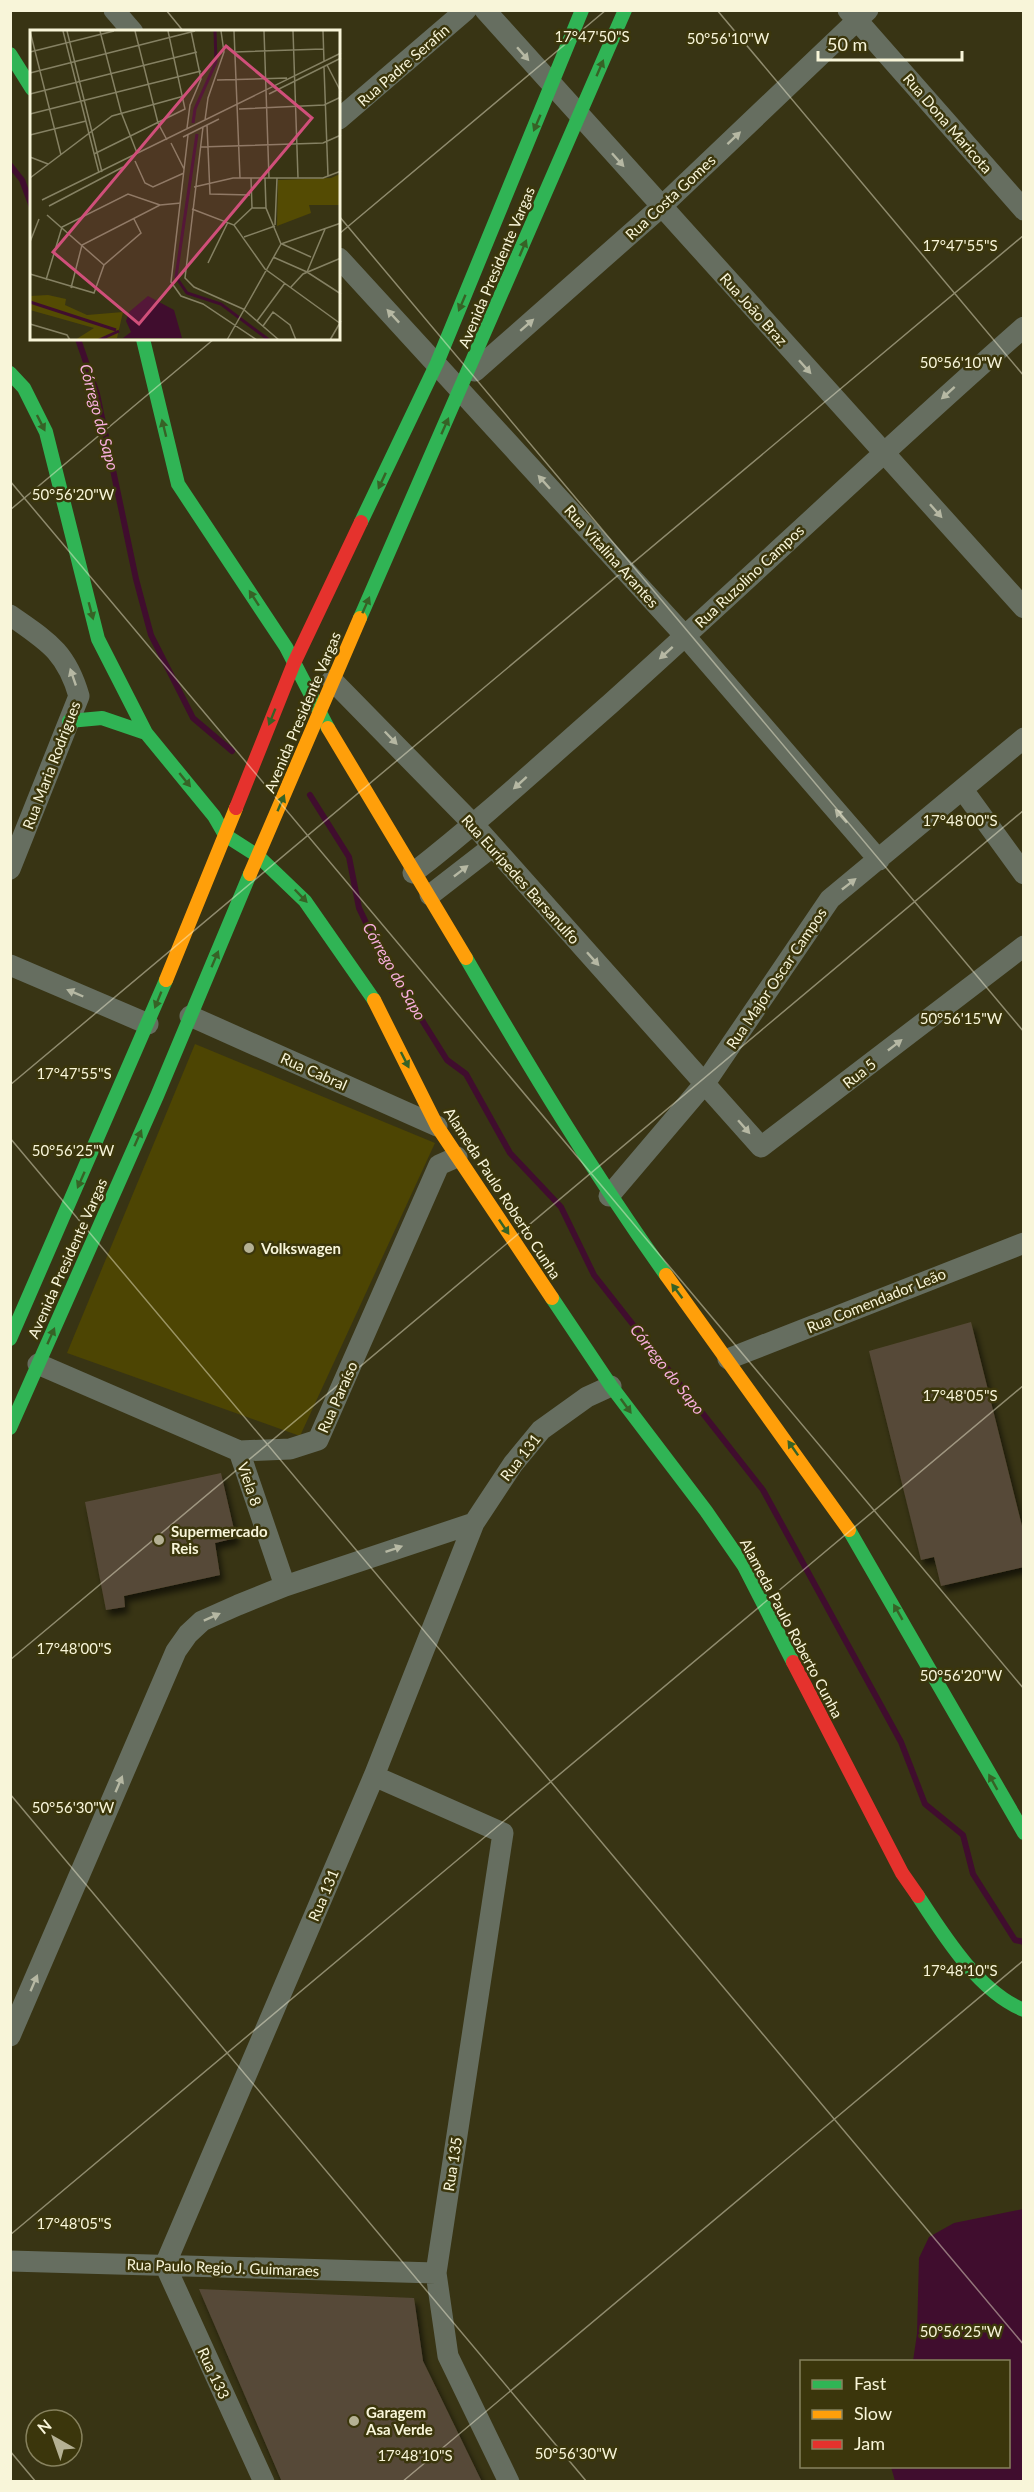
<svg xmlns="http://www.w3.org/2000/svg" width="1034" height="2492" font-family="Lato,sans-serif">
  <style>
    .built { fill: #4d4503 }
    .water { fill: #400d2e }
    .lines { fill: none; stroke-linecap: round; stroke-linejoin: round }
    .stream { stroke: #400d2e; stroke-width: 6 }
    .building { fill: #574a37; filter: url(#shadow) }
    .street { stroke: #666e60; stroke-width: 21 }
    .fast { stroke: #30b455; stroke-width: 14 }
    .slow { stroke: #ff9f0a; stroke-width: 14 }
    .jam { stroke: #e5322d; stroke-width: 14 }
    .oneway { fill: #b6b8a3 }
    .oneway2 { fill: #376226 }
    .ticks { fill: none; stroke: #f8f5d9; stroke-width: 1.5; stroke-opacity: 0.45 }
    .poi-dot { fill: #b5b194; stroke: #3b360c; stroke-width: 2 }
    .labels { text-anchor: middle; dominant-baseline: central; stroke-width: 5; stroke-linejoin: round; paint-order: stroke }
    .street-label { font-size: 15px; fill: #f8f5d9; stroke: #3b360c }
    .poi-label { font-size: 15px; font-weight: bold; fill: #f8f5d9; stroke: #3b360c; text-anchor: start }
    .water-label { font-size: 16px; font-style: italic; fill: #f7aedb; stroke: #3b360c }
    .inset-river { fill: none; stroke: #400d2e; stroke-width: 3 }
    .inset-road { fill: none; stroke: #858163; stroke-width: 1.5 }
    .view { fill: #d04f7a; fill-opacity: 0.15; stroke: #d04f7a; stroke-width: 3 }
    .inset-edge { fill: none; stroke: #f8f5d9; stroke-width: 3 }
    .ticks-label { font-size: 15px; text-anchor: middle; fill: #f8f5d9; stroke: #3b360c; stroke-width: 5; stroke-linejoin: round; paint-order: stroke }
  </style>
  <defs>
    <filter id="shadow"><feDropShadow dx="3.5" dy="6" stdDeviation="3" flood-color="#0009"/></filter>
  </defs>
  <rect width="100%" height="100%" fill="#383414"/>
  <path class="built" d="M 195,1044 L 435,1143 L 300,1436 L 67,1353 Z"/>
  <path class="water" d="M 1023,2209 L 1023,2481 L 895,2481 L 891,2467 L 1008,2466 L 1008,2362 L 913,2361 L 917,2334 L 919,2258 L 929,2237 L 954,2223 Z"/>
  <g class="lines">
    <path class="stream" d="M 10,165 L 22,180 L 32,207
      M 78,339 L 97,394 L 136,579 L 151,635 L 193,718 L 232,751
      M 310,795 L 349,857 L 359,908 L 380,952 L 425,1025 L 447,1060 L 466,1074 L 510,1153 L 561,1207 L 594,1275 L 763,1490 L 901,1742 L 925,1804 L 963,1835 L 973,1874 L 1015,1940 L 1024,1942"/>
  </g>
  <path class="building" d="M 971,1322 L 1024,1534 L 1024,1567 L 941,1586 L 934,1557 L 921,1560 L 869,1351 Z
    M 221,1473 L 236,1538 L 215,1543 L 220,1575 L 124,1596 L 125,1607 L 106,1610 L 85,1502 Z
    M 199,2289 L 414,2298 L 423,2361 L 482,2482 L 282,2482 Z"/>
  <g class="lines">
    <path class="street" d="M 114,10 L 133,32
      M 485,10 L 1024,608
      M 848,10 L 1024,210
      M 339,119 L 466,10
      M 339,258 L 685,636 L 879,860
      M 475,371 L 661,207 L 868,10
      M 10,615 C 47,641 66,651 79,696 L 10,869
      M 332,680 L 474,825 L 761,1147 L 1024,946
      M 963,790 L 1024,874
      M 413,873 C 481,820 544,762 609,705 C 748,580 883,451 1024,327
      M 430,895 L 492,847
      M 10,965 L 148,1024
      M 190,1016 L 437,1126
      M 609,1196 L 705,1083 L 830,899 L 1024,738
      M 728,1359 L 1024,1243
      M 38,1364 L 239,1451 L 290,1449 L 318,1440 L 439,1165 L 457,1157
      M 239,1451 L 285,1586
      M 374,1776 L 503,1833 L 436,2273 L 448,2356 L 509,2482
      M 10,2036 L 176,1651 L 188,1634 L 202,1621 L 238,1605 L 285,1586 L 474,1523
      M 10,2261 L 436,2273
      M 264,2482 L 165,2265 L 374,1776 L 474,1523 L 513,1464 L 541,1430 L 587,1397 L 611,1386"/>
    <path class="fast" d="M 10,54 L 32,89
      M 143,339 L 178,484 L 286,647 L 328,728
      M 10,373 L 24,388 L 46,432 L 98,639 L 146,733 L 214,816 L 225,835 L 258,856 L 305,901 L 374,1000
      M 361,522 L 437,363 L 582,10
      M 360,618 L 625,10
      M 69,721 L 102,718 L 146,733
      M 466,958 C 529,1067 593,1173 666,1275
      M 552,1298 L 611,1386 L 706,1511 L 744,1566 L 793,1662
      M 10,1339 L 166,980
      M 10,1428 L 157,1096 L 250,874
      M 849,1530 L 1024,1833
      M 918,1896 C 944,1936 979,1992 1024,2010"/>
    <path class="slow" d="M 328,728 L 466,958
      M 250,874 L 360,618
      M 166,980 L 236,808
      M 374,1000 L 437,1126 L 552,1298
      M 666,1275 L 849,1530"/>
    <path class="jam" d="M 236,808 L 294,663 L 361,522
      M 793,1662 L 902,1873 L 918,1896"/>
  </g>
  <defs><path id="oneway-solid" d="M-6-.8H1V-3.2L6.5 0L1 3.2V.8H-6Z" transform="scale(1.5)"/></defs>
  <g class="oneway">
    <use href="#oneway-solid" transform="translate(523 54) rotate(49)"/>
    <use href="#oneway-solid" transform="translate(734 138) rotate(-43)"/>
    <use href="#oneway-solid" transform="translate(618 160) rotate(48)"/>
    <use href="#oneway-solid" transform="translate(393 316) rotate(-133)"/>
    <use href="#oneway-solid" transform="translate(527 325) rotate(-41)"/>
    <use href="#oneway-solid" transform="translate(805 367) rotate(48)"/>
    <use href="#oneway-solid" transform="translate(948 393) rotate(138)"/>
    <use href="#oneway-solid" transform="translate(544 482) rotate(-132)"/>
    <use href="#oneway-solid" transform="translate(936 511) rotate(48)"/>
    <use href="#oneway-solid" transform="translate(666 653) rotate(138)"/>
    <use href="#oneway-solid" transform="translate(73 677) rotate(-109)"/>
    <use href="#oneway-solid" transform="translate(391 738) rotate(46)"/>
    <use href="#oneway-solid" transform="translate(520 783) rotate(138)"/>
    <use href="#oneway-solid" transform="translate(841 816) rotate(-131)"/>
    <use href="#oneway-solid" transform="translate(461 871) rotate(-38)"/>
    <use href="#oneway-solid" transform="translate(849 884) rotate(-38)"/>
    <use href="#oneway-solid" transform="translate(593 959) rotate(48)"/>
    <use href="#oneway-solid" transform="translate(75 993) rotate(-157)"/>
    <use href="#oneway-solid" transform="translate(895 1045) rotate(-38)"/>
    <use href="#oneway-solid" transform="translate(744 1127) rotate(49)"/>
    <use href="#oneway-solid" transform="translate(394 1549) rotate(-19)"/>
    <use href="#oneway-solid" transform="translate(212 1617) rotate(-24)"/>
    <use href="#oneway-solid" transform="translate(119 1784) rotate(-67)"/>
    <use href="#oneway-solid" transform="translate(34 1983) rotate(-67)"/>
  </g>
  <g class="oneway2">
    <use href="#oneway-solid" transform="translate(600 68) rotate(-67)"/>
    <use href="#oneway-solid" transform="translate(537 123) rotate(113)"/>
    <use href="#oneway-solid" transform="translate(523 248) rotate(-67)"/>
    <use href="#oneway-solid" transform="translate(462 303) rotate(113)"/>
    <use href="#oneway-solid" transform="translate(41 423) rotate(63)"/>
    <use href="#oneway-solid" transform="translate(445 426) rotate(-66)"/>
    <use href="#oneway-solid" transform="translate(164 428) rotate(-104)"/>
    <use href="#oneway-solid" transform="translate(382 481) rotate(115)"/>
    <use href="#oneway-solid" transform="translate(254 598) rotate(-123)"/>
    <use href="#oneway-solid" transform="translate(366 605) rotate(-66)"/>
    <use href="#oneway-solid" transform="translate(91 611) rotate(75)"/>
    <use href="#oneway-solid" transform="translate(272 717) rotate(112)"/>
    <use href="#oneway-solid" transform="translate(185 780) rotate(51)"/>
    <use href="#oneway-solid" transform="translate(281 803) rotate(-67)"/>
    <use href="#oneway-solid" transform="translate(301 896) rotate(46)"/>
    <use href="#oneway-solid" transform="translate(215 959) rotate(-67)"/>
    <use href="#oneway-solid" transform="translate(158 1000) rotate(112)"/>
    <use href="#oneway-solid" transform="translate(405 1060) rotate(63)"/>
    <use href="#oneway-solid" transform="translate(138 1138) rotate(-66)"/>
    <use href="#oneway-solid" transform="translate(81 1180) rotate(114)"/>
    <use href="#oneway-solid" transform="translate(504 1227) rotate(56)"/>
    <use href="#oneway-solid" transform="translate(677 1291) rotate(-127)"/>
    <use href="#oneway-solid" transform="translate(51 1336) rotate(-66)"/>
    <use href="#oneway-solid" transform="translate(626 1406) rotate(54)"/>
    <use href="#oneway-solid" transform="translate(793 1448) rotate(-125)"/>
    <use href="#oneway-solid" transform="translate(898 1612) rotate(-120)"/>
    <use href="#oneway-solid" transform="translate(993 1782) rotate(-119)"/>
  </g>
  <path class="ticks" d="M 166,10 L 184,32M 717,10 L 1024,376M 339,216 L 1024,1032M 339,234 L 606,10M 10,481 L 1024,1689M 10,510 L 214,339M 10,1085 L 1024,235M 10,1138 L 1024,2345M 10,1660 L 1024,810M 10,1794 L 587,2482M 10,2235 L 1024,1385M 10,2451 L 36,2482M 402,2482 L 1024,1960"/>
  <g class="poi-dot">
    <circle cx="249" cy="1248" r="6"/>
    <circle cx="159" cy="1540" r="6"/>
    <circle cx="354" cy="2421" r="6"/>
  </g>
  <g class="labels">
    <g class="street-label">
      <text transform="translate(403 65) rotate(-41)">Rua Padre Serafin</text>
      <text transform="translate(948 123) rotate(49)">Rua Dona Maricota</text>
      <text transform="translate(670 197) rotate(-43)">Rua Costa Gomes</text>
      <text transform="translate(496 267) rotate(-67)">Avenida Presidente Vargas</text>
      <text transform="translate(754 309) rotate(48)">Rua João Braz</text>
      <text transform="translate(612 556) rotate(48)">Rua Vitalina Arantes</text>
      <text transform="translate(749 576) rotate(-43)">Rua Ruzolino Campos</text>
      <text transform="translate(302 712) rotate(-67)">Avenida Presidente Vargas</text>
      <text transform="translate(51 765) rotate(-69)">Rua Maria Rodrigues</text>
      <text transform="translate(521 879) rotate(48)">Rua Eurípedes Barsanulfo</text>
      <text transform="translate(776 978) rotate(-56)">Rua Major Oscar Campos</text>
      <text transform="translate(314 1071) rotate(24)">Rua Cabral</text>
      <text transform="translate(859 1073) rotate(-38)">Rua 5</text>
      <text transform="translate(503 1193) rotate(57)">Alameda Paulo Roberto Cunha</text>
      <text transform="translate(67 1258) rotate(-66)">Avenida Presidente Vargas</text>
      <text transform="translate(876 1300) rotate(-22)">Rua Comendador Leão</text>
      <text transform="translate(337 1397) rotate(-66)">Rua Paraíso</text>
      <text transform="translate(520 1457) rotate(-52)">Rua 131</text>
      <text transform="translate(250 1484) rotate(71)">Viela 8</text>
      <text transform="translate(792 1628) rotate(62)">Alameda Paulo Roberto Cunha</text>
      <text transform="translate(323 1895) rotate(-67)">Rua 131</text>
      <text transform="translate(452 2164) rotate(-81)">Rua 135</text>
      <text transform="translate(223 2267) rotate(2)">Rua Paulo Regio J. Guimaraes</text>
      <text transform="translate(214 2373) rotate(65)">Rua 133</text>
    </g>
    <g class="poi-label">
      <text x="261" y="1248">Volkswagen</text>
      <text x="171" y="1531">Supermercado<tspan x="171" dy="17">Reis</tspan></text>
      <text x="366" y="2412">Garagem<tspan x="366" dy="17">Asa Verde</tspan></text>
    </g>
    <g class="water-label">
      <text transform="translate(100 417) rotate(75)">Córrego do Sapo</text>
      <text transform="translate(395 971) rotate(60)">Córrego do Sapo</text>
      <text transform="translate(668 1369) rotate(52)">Córrego do Sapo</text>
    </g>
  </g>
  <g transform="translate(30 30)">
    <rect width="310" height="310" fill="#383414"/>
    <path d="M 310,144 L 310,175 L 279,175 L 281,183 L 247,196 L 248,150 L 301,148 ZM 18,265 L 36,269 L 35,275 L 57,285 L 93,282 L 87,308 L 45,310 L 64,298 L 0,280 L 0,266 Z" fill="#544b03"/>
    <path d="M 118,266 L 144,280 L 152,308 L 93,308 L 101,302 L 96,291 L 99,282 Z" fill="#400d2e"/>
    <path class="inset-river" d="M 163,93 L 165,79 L 186,32 L 185,1M 167,104 L 146,247 L 157,263 L 191,274 L 239,310M 0,272 L 86,300M 69,310 L 89,301"/>
    <path class="inset-road" d="M 0,1 L 31,125M 33,1 L 69,143M 37,1 L 72,142M 70,1 L 91,82 L 107,123M 105,1 L 128,93 L 137,110M 204,1 L 210,148M 234,1 L 239,148M 263,1 L 268,148M 293,1 L 294,32M 0,22 L 84,1M 205,22 L 293,19M 297,35 L 311,62M 294,37 L 298,146M 0,43 L 165,1M 187,50 L 257,48M 0,64 L 167,22M 239,64 L 311,28M 209,79 L 294,75 L 311,67M 0,84 L 171,41M 175,90 L 178,68 L 194,22 L 191,1M 177,95 L 180,164 L 220,165M 173,97 L 155,248 L 164,257 L 213,279 L 249,310M 157,98 L 160,75 L 171,49 L 161,1M 0,105 L 56,91M 158,105 L 141,252 L 151,266 L 173,274 L 227,310M 153,107 L 189,89M 141,113 L 154,139M 170,117 L 293,113 L 311,105M 64,124 L 155,79 L 138,1M 0,127 L 18,134M 105,131 L 115,153 L 123,157 L 154,143M 0,148 L 82,86 L 154,66M 221,148 L 222,178M 235,148 L 236,178 L 251,214M 164,157 L 203,148 L 293,148 L 311,141M 12,170 L 311,23M 19,176 L 93,137M 162,179 L 204,195 L 235,239 L 311,294M 17,185 L 74,235M 204,195 L 222,178 L 236,178M 245,195 L 247,148M 214,207 L 245,196M 0,212 L 9,189M 251,214 L 311,193M 252,214 L 281,227M 243,227 L 277,242 L 311,264M 178,233 L 198,192M 277,242 L 295,199M 0,244 L 64,263 L 74,235 L 111,203 L 104,189M 16,250 L 32,197 L 98,164 L 130,175M 261,257 L 273,244 L 311,228M 41,258 L 52,215 L 130,175 L 151,173M 227,291 L 255,253M 0,294 L 37,305 L 40,310M 233,296 L 243,282 L 260,295 L 266,310M 197,310 L 251,214M 300,310 L 311,291"/>
    <path class="view" d="M 196,16 L 282,88 L 109,294 L 23,222 Z"/>
    <rect width="310" height="310" class="inset-edge"/>
  </g>
  <g class="ticks-label">
    <text x="592" y="42">17°47'50"S</text>
    <text x="728" y="44">50°56'10"W</text>
    <text x="960" y="251">17°47'55"S</text>
    <text x="961" y="368">50°56'10"W</text>
    <text x="73" y="500">50°56'20"W</text>
    <text x="960" y="826">17°48'00"S</text>
    <text x="961" y="1024">50°56'15"W</text>
    <text x="74" y="1079">17°47'55"S</text>
    <text x="73" y="1156">50°56'25"W</text>
    <text x="960" y="1401">17°48'05"S</text>
    <text x="74" y="1654">17°48'00"S</text>
    <text x="961" y="1681">50°56'20"W</text>
    <text x="73" y="1813">50°56'30"W</text>
    <text x="960" y="1976">17°48'10"S</text>
    <text x="74" y="2229">17°48'05"S</text>
    <text x="961" y="2337">50°56'25"W</text>
    <text x="576" y="2459">50°56'30"W</text>
    <text x="415" y="2461">17°48'10"S</text>
  </g>
  <rect width="1034" height="2492" fill="none" stroke="#f8f5d9" stroke-width="24"/>
  <rect x="800" y="2360" width="210" height="108" fill="#3b360c" stroke="#87825e" stroke-width="1.5"/>
  <rect x="812" y="2380" width="30" height="9" fill="#30b455" stroke="#87825e" stroke-width="1.5"/>
  <text x="854" y="2390" font-size="18" fill="#f8f5d9">Fast</text>
  <rect x="812" y="2410" width="30" height="9" fill="#ff9f0a" stroke="#87825e" stroke-width="1.5"/>
  <text x="854" y="2420" font-size="18" fill="#f8f5d9">Slow</text>
  <rect x="812" y="2440" width="30" height="9" fill="#e5322d" stroke="#87825e" stroke-width="1.5"/>
  <text x="854" y="2450" font-size="18" fill="#f8f5d9">Jam</text>
  <g transform="translate(54 2438) rotate(320)"><circle r="28" fill="#3b360c" stroke="#87825e" stroke-width="1.5"/>
  <path d="M0-4.5L10 22L0 15L-10 22Z" fill="#b5b194"/>
  <text y="-9" font-size="16" font-weight="bold" text-anchor="middle" fill="#f8f5d9">N</text>
  </g>
  <path d="M818 51v9h144v-9" fill="none" stroke="#f8f5d9" stroke-width="3"/>
  <text x="827" y="51" font-size="18" fill="#f8f5d9" stroke="#3b360c" stroke-width="4.5" paint-order="stroke">50 m</text>
</svg>
